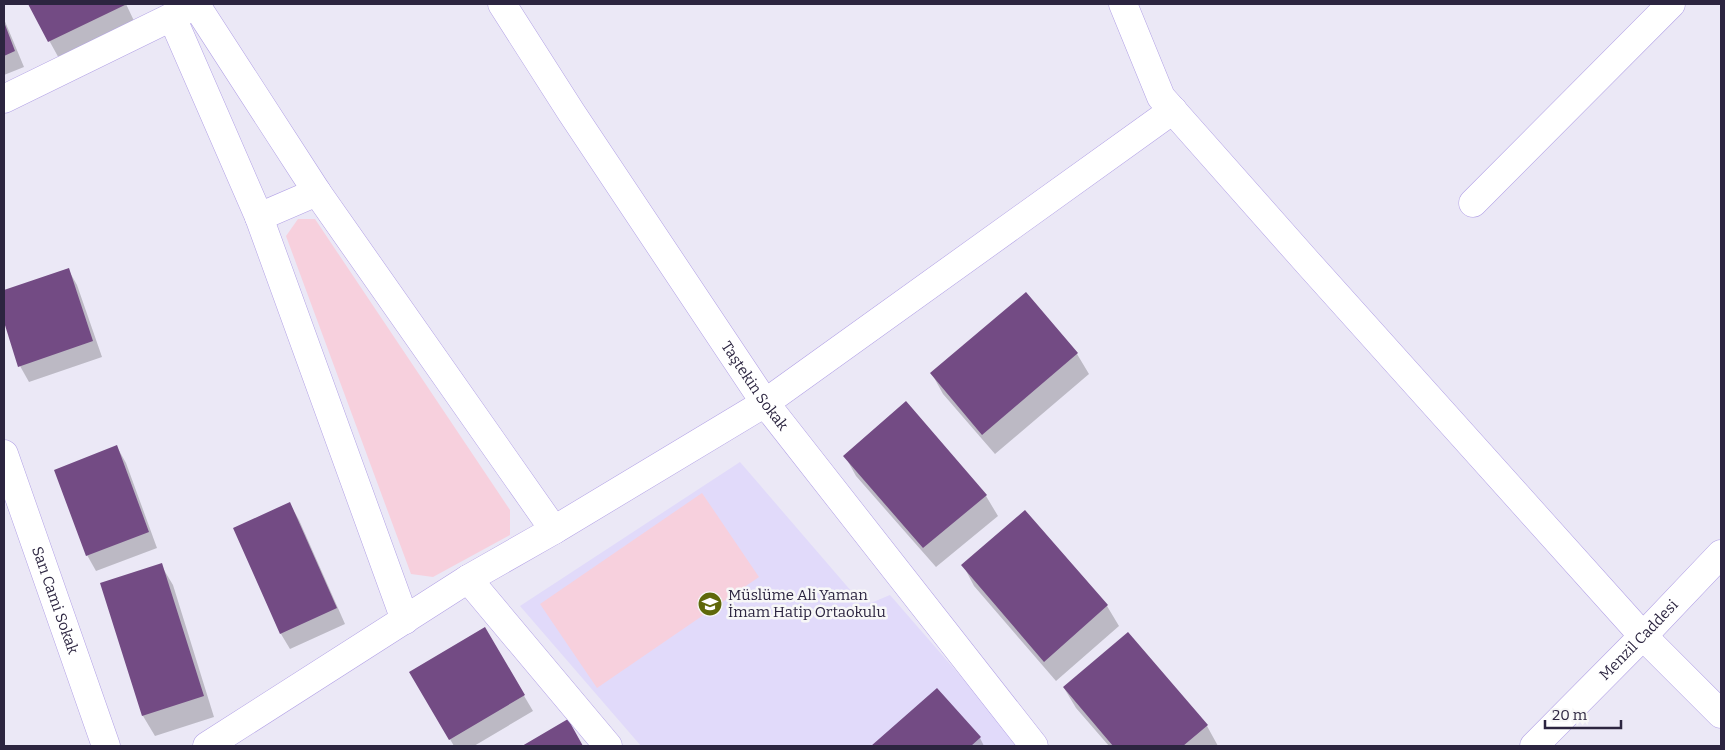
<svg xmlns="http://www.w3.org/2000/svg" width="1725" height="750" font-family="Bitter,serif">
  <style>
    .built { fill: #e1dafa }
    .green { fill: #f7d0dd }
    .shadow { fill: #0003 }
    .building { fill: #734b84 }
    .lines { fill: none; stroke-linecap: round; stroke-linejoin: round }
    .minor-casing { stroke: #b2a1e6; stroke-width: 29 }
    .minor { stroke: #fff; stroke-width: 28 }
    .labels { text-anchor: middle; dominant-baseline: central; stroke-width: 5; stroke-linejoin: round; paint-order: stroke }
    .street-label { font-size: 15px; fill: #2c2540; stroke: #f7f7f7 }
    .poi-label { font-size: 15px; fill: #2c2540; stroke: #f7f7f7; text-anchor: start }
  </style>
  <rect width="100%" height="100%" fill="#ebe8f6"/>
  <path class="built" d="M 740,462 L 858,599 L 871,603 L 890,595 L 1017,741 L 1016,746 L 641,746 L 520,606 Z"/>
  <path class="green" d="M 298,219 L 315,219 L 510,510 L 510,535 L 433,577 L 411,574 L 286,236 Z
    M 702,493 L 759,577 L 597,688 L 540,604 Z"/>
  <path class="shadow" d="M 29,4 L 126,4 L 136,25 L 61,62 Z
    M 4,19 L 24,67 L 4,75 Z
    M 68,269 L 77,285 L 102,357 L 29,382 L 20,366 L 4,318 L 4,291 Z
    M 1026,293 L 1077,354 L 1089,374 L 995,454 L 943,394 L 932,374 Z
    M 906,402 L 986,496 L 998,516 L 936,567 L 856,476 L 845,456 Z
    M 117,447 L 126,463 L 157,548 L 96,571 L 87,555 Z
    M 290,504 L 299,520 L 345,624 L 290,649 L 281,634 L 234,528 Z
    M 161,565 L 173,585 L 214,717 L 155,736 L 143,716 Z
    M 963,565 L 1107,606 L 1119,626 L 1056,681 L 974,586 Z
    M 484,628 L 533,711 L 474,746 L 454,746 L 411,673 Z
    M 1064,688 L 1207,726 L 1218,746 L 1109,746 L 1076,708 Z
    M 937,690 L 980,738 L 984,746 L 873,746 Z
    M 567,721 L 582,746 L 525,746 Z"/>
  <path class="building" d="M 28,4 L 127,4 L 48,42 Z
    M 4,22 L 15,51 L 4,56 Z
    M 69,268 L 93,341 L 18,367 L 4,322 L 4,290 Z
    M 1026,292 L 1078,353 L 982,435 L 930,373 Z
    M 906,401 L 987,495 L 923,548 L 843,456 Z
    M 117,445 L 149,532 L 86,556 L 54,470 Z
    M 290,502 L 337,608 L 280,634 L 233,528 Z
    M 1025,510 L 1108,605 L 1044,662 L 961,565 Z
    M 162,563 L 204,696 L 142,716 L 100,583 Z
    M 485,627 L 525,695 L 449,740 L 409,672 Z
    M 1128,632 L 1208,725 L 1183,746 L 1113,746 L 1063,687 Z
    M 937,688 L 981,737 L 971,746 L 871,746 Z
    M 568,719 L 583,746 L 522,746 Z"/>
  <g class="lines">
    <defs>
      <g id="minor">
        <path id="s1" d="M 502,4 L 571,112 L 765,403 L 1034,746"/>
        <path d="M 1123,4 L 1161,97 L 1308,263 L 1643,636 L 1721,714"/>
        <path d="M 196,5 L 317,192 L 554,530"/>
        <path d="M 172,17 L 259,217 L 405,620"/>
        <path d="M 4,99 L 188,9"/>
        <path d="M 1473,203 L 1671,4"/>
        <path d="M 259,217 L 317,192"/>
        <path id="s2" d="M 4,454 L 106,746"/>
        <path d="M 468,579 L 608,746"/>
        <path d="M 207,746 L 468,579 L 554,530 L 765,403 L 1173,110"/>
        <path id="s3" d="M 1534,746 L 1643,636 L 1721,554"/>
      </g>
    </defs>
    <use href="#minor" class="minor-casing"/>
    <use href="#minor" class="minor"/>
  </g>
  <defs>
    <symbol id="school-disc" viewBox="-11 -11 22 22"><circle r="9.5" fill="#5f680a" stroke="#f7f7f7"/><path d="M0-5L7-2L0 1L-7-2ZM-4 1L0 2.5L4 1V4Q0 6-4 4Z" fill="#fff"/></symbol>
  </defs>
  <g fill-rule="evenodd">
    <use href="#school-disc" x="696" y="590" width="28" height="28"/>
  </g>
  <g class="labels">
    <g class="street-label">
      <text stroke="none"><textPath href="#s1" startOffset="458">Taştekin Sokak</textPath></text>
      <text stroke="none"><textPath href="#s2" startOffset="155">Sarı Cami Sokak</textPath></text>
      <text stroke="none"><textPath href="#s3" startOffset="149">Menzil Caddesi</textPath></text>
    </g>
    <g class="poi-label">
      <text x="728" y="595">Müslüme Ali Yaman<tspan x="728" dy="17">İmam Hatip Ortaokulu</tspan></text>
    </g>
  </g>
  <rect width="1725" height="750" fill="none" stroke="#2c2540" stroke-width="10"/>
  <path d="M1545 720v8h76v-8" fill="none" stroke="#2c2540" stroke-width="2.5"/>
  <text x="1552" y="720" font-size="15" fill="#2c2540" stroke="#f7f7f7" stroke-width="4" paint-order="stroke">20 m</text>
</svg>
